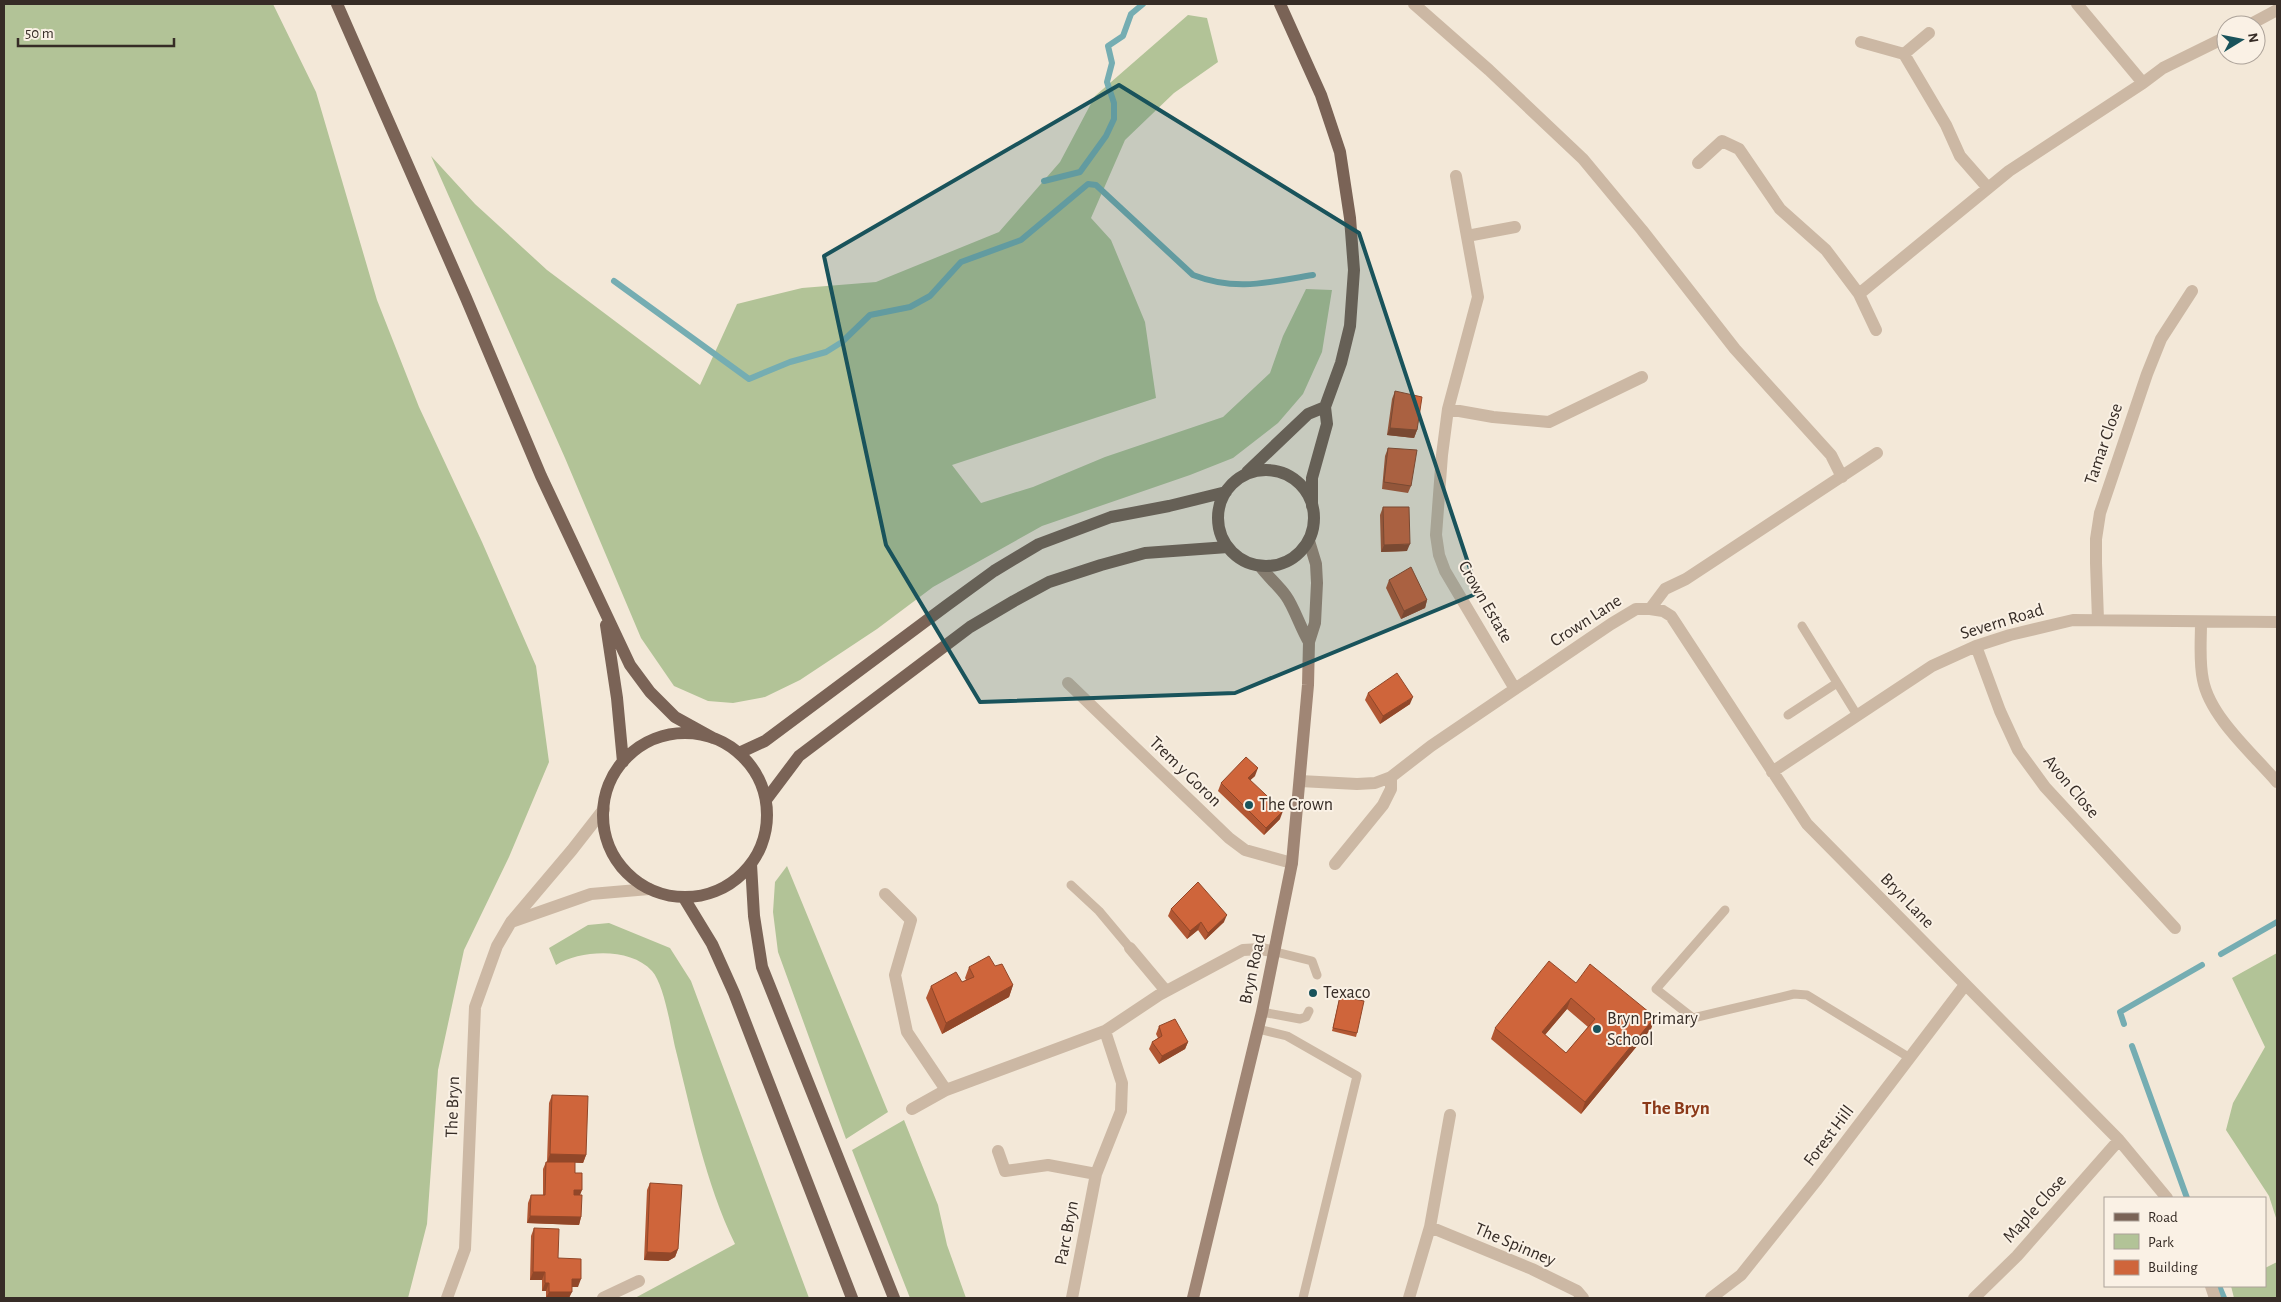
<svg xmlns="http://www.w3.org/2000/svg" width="2281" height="1302" font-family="'Alegreya Sans',sans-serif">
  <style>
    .green { fill: #b2c397 }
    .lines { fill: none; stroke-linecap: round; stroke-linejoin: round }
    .stream { stroke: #75adb2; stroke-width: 6 }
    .lane { stroke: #ccb8a4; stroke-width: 9 }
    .street { stroke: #ccb8a4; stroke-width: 12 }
    .secondary { stroke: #a08675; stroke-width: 12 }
    .primary { stroke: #7a6356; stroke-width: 12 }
    .wall { fill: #b25733; fill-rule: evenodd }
    .shaded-wall { fill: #914729 }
    .building { fill: #cf653b; stroke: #914729; fill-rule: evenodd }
    .marked { fill: #19535b; fill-opacity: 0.2; stroke: #19535b; stroke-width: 4; stroke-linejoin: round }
    .poi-dot { fill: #19535b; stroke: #faf1e5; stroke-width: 2 }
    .labels { text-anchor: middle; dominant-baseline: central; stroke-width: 4; stroke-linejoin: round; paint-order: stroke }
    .street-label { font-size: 18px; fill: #362c26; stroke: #faf1e5 }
    .poi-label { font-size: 18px; fill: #362c26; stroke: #faf1e5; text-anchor: start }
    .neighbourhood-label { font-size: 19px; font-weight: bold; fill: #8b3919; stroke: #faf1e5 }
  </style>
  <rect width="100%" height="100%" fill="#f3e8d8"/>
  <path class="green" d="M 4,4 L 273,4 L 316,92 L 377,300 L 419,407 L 482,542 L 536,666 L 549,762 L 509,857 L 464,950 L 438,1070 L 427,1224 L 408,1298 L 4,1298 Z
    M 1188,15 L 1207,18 L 1218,62 L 1174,93 L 1125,140 L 1091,218 L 1111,240 L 1145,322 L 1156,398 L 952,465 L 981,503 L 1033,487 L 1105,457 L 1223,417 L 1270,373 L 1283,336 L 1306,289 L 1332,290 L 1322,352 L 1303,394 L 1278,423 L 1233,458 L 1190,475 L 1042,526 L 933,587 L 877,629 L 800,680 L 765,697 L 733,703 L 708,701 L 674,686 L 641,638 L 565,458 L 431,156 L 475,204 L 547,270 L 700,385 L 737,304 L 802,288 L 876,282 L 999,232 L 1060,162 L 1095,96 Z
    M 787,866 L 888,1112 L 846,1139 L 778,952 L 773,912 L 775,882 Z
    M 609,923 L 670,948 L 691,981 L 809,1298 L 635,1298 L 735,1244 C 705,1182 692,1114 675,1047 C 671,1029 664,984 652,971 C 630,947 581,950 556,965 L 549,948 L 588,925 Z
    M 2277,953 L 2277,1221 L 2269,1196 L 2226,1130 L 2233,1103 L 2265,1047 L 2232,978 Z
    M 904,1120 L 938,1205 L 947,1245 L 966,1298 L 910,1298 L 852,1150 Z
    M 2277,1262 L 2277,1298 L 2234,1298 L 2231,1286 L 2265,1286 L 2265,1268 Z"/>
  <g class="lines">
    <path class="stream" d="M 1044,181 L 1080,172 L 1106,136 L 1114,119 L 1114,103 L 1107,82 L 1112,63 L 1108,46 L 1123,36 L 1131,14 L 1143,4
      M 614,281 L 749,379 L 790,362 L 826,352 L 842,342 L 870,315 L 910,307 L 930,296 L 961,262 L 1021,240 L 1088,184 L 1096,185 L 1193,275 C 1237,292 1269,282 1313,275
      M 2221,954 L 2277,922
      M 2124,1024 L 2120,1012 L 2202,965
      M 2132,1046 L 2187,1198
      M 2219,1286 L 2224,1298"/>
    <path class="lane" d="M 1802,626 L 1857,715
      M 1788,715 L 1837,683
      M 1071,885 L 1099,911 L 1130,948
      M 1725,910 L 1656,989 L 1693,1018 L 1794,994 L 1807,995 L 1910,1058
      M 1276,952 L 1312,961 L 1317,975
      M 1262,1012 L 1300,1019 L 1306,1017 L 1309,1011
      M 1258,1029 L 1287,1036 L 1357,1076 L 1303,1298"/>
    <path class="street" d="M 1414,4 L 1489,70 L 1583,159 L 1642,230 L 1735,349 L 1831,455 L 1842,477
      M 2249,25 L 2277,10
      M 1861,42 L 1904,54 L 1946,125 L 1960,156 L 1988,188
      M 1904,54 L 1929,33
      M 2143,83 L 2163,68 L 2226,37
      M 1698,163 L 1722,141 L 1739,149 L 1780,209 L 1826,250 L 1859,294
      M 1456,176 L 1478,297 L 1448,409 L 1442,455 L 1436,535 L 1439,555 L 1445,571 L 1515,689
      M 1467,236 L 1515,227
      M 1876,330 L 1859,294 L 2009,171 L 2143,83 L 2077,4
      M 1448,409 L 1493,417 L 1549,422 L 1642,377
      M 1650,609 L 1663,611 L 1671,616 L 1807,824 L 2119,1140 L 2167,1198
      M 2098,620 L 2096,563 L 2096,539 L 2100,513 L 2147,374 L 2161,339 L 2192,291
      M 2201,623 C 2201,641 2199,662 2203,680 C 2210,717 2253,754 2277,782
      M 1976,646 L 2000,711 L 2018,750 L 2045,787 L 2175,928
      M 1068,683 L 1229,838 L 1245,850 L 1292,863
      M 1772,772 L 1932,666 L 1976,646 L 2010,635 L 2073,620 L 2277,622
      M 1300,781 L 1357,784 L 1375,783 L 1391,777 L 1431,746 L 1611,624 L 1636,609 L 1650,609 L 1665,589 L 1686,579 L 1877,453
      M 1335,864 L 1383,805 L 1391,789 L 1391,777
      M 885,894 L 911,920 L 895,975 L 907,1032 L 946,1090
      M 511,922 L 591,894 L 649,889
      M 1130,948 L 1166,991
      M 912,1109 L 946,1090 L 1105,1031 L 1159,995 L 1243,950 L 1261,949 L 1276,952
      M 998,1151 L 1005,1171 L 1048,1165 L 1096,1174
      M 1430,1227 L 1532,1269 L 1577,1291 L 1583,1298
      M 2211,1286 L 2215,1298
      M 447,1298 L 465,1249 L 475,1007 L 497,946 L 511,922 L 572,850 L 604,809
      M 603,1298 L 639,1281
      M 1072,1298 L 1096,1174 L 1121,1111 L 1122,1083 L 1105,1031
      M 1409,1298 L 1430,1227 L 1450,1115
      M 1711,1298 L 1741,1275 L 1816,1181 L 1965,985
      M 1974,1298 L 2017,1256 L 2119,1140"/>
    <path class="secondary" d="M 1260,566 C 1268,577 1278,585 1286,596 C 1294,607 1301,629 1309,642
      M 1193,1298 L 1262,1012 L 1292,863 L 1308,685 L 1309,642 L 1315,623 L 1317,583 L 1316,564 L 1309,541"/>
    <path class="primary" d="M 337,4 L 466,298 L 541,476 L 630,665 L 650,692 L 675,717 L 713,738
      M 1280,4 L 1321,95 L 1340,152 L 1350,218 L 1354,270 L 1350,326 L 1341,363 L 1325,407 L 1327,424 L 1312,478 L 1312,506
      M1218 518a48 48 0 1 1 96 0a48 48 0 1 1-96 0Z
      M 1247,472 L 1308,414 L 1325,407
      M 606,625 L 617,698 L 623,762
      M603 815a82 82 0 1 1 164 0a82 82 0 1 1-164 0Z
      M 739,753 L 765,741 L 946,606 L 994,571 L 1039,544 L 1111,517 L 1169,506 L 1226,492
      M 766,800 L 799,756 L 970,627 L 1014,601 L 1049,582 L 1101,565 L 1145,553 L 1228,547
      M 751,864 L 754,916 L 762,967 L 894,1298
      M 684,898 L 712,944 L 734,993 L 852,1298"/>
  </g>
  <path class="wall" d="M 1395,391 L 1417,430 L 1414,438 L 1387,435 L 1392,399 Z
    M 1388,448 L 1411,486 L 1408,493 L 1382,489 L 1385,456 Z
    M 1383,507 L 1407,551 L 1381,552 L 1380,515 Z
    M 1389,580 L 1427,600 L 1425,608 L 1401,619 L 1386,588 Z
    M 1368,693 L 1410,704 L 1380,724 L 1365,700 Z
    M 1255,776 L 1250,780 L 1280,819 L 1264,835 L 1218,791 L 1221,783 Z
    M 1171,909 L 1224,922 L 1205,940 L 1198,930 L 1187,939 L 1168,916 Z
    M 995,966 L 1013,985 L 1009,997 L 942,1034 L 926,998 L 931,986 L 962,982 L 966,980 L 965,978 L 969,967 Z
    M 1576,983 L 1655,1017 L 1651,1029 L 1581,1114 L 1491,1039 L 1495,1028 ZM 1567,1009 L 1588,1027 L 1566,1053 L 1545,1035 Z
    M 1340,996 L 1357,1033 L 1356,1037 L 1332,1031 Z
    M 1159,1026 L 1188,1042 L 1185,1049 L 1159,1064 L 1149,1049 L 1152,1042 L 1158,1038 L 1156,1034 Z
    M 552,1095 L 586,1155 L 583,1163 L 575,1162 L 575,1173 L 580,1195 L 581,1217 L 579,1225 L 527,1223 L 528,1203 L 531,1195 L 543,1195 L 543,1169 L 546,1162 L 547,1162 L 549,1103 Z
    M 650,1183 L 678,1249 L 675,1257 L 668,1261 L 644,1260 L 647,1190 Z
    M 534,1228 L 558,1258 L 578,1287 L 572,1287 L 569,1298 L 546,1298 L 546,1291 L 542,1291 L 542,1280 L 530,1280 L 531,1236 Z"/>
  <path class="shaded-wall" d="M 1390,428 L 1417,430 L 1414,438 L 1387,435 Z
    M 1410,544 L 1407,551 L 1381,552 L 1384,545 Z
    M 1427,600 L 1425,608 L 1401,619 L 1404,611 Z
    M 1413,697 L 1410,704 L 1380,724 L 1383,716 Z
    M 1258,768 L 1255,776 L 1245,785 L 1248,778 Z
    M 1283,811 L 1280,819 L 1264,835 L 1266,828 Z
    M 1227,915 L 1224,922 L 1205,940 L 1208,933 Z
    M 1201,922 L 1198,930 L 1187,939 L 1190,931 Z
    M 1013,985 L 1009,997 L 942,1034 L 946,1023 Z
    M 1571,998 L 1567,1009 L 1537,1044 L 1542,1032 Z
    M 1655,1017 L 1651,1029 L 1581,1114 L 1585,1102 Z
    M 1188,1042 L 1185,1049 L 1159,1064 L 1162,1056 Z
    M 550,1154 L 586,1155 L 583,1163 L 547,1162 Z
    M 574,1190 L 582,1190 L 579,1198 L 572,1197 Z
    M 530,1216 L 581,1217 L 579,1225 L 527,1223 Z
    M 678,1249 L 675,1257 L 668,1261 L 644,1260 L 647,1252 Z
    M 533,1272 L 545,1272 L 542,1280 L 530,1280 Z
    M 572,1279 L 581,1279 L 578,1287 L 569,1287 Z
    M 545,1283 L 549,1283 L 546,1291 L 542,1291 Z
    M 549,1292 L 572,1292 L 569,1298 L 546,1298 Z"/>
  <path class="building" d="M 1395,391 L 1422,397 L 1417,430 L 1390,428 Z
    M 1388,448 L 1417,450 L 1411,486 L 1384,482 Z
    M 1383,507 L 1409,507 L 1410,544 L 1384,545 Z
    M 1411,567 L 1427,600 L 1404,611 L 1389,580 Z
    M 1397,673 L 1413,697 L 1383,716 L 1368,693 Z
    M 1246,757 L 1258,768 L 1248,778 L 1283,811 L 1266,828 L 1221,783 Z
    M 1198,882 L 1227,915 L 1208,933 L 1201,922 L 1190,931 L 1171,909 Z
    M 989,956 L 995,966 L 1002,964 L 1013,985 L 946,1023 L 931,986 L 956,972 L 962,982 L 974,977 L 969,967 Z
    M 1549,961 L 1576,983 L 1590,964 L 1655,1017 L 1585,1102 L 1495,1028 ZM 1571,998 L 1595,1019 L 1566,1053 L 1542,1032 Z
    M 1340,996 L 1364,1001 L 1357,1033 L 1333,1028 Z
    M 1175,1019 L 1188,1042 L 1162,1056 L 1152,1042 L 1162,1036 L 1159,1026 Z
    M 552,1095 L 588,1096 L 586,1155 L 550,1154 Z
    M 546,1162 L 575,1162 L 575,1173 L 582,1173 L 582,1190 L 574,1190 L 574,1195 L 582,1195 L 581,1217 L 530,1216 L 531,1195 L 545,1195 Z
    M 650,1183 L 682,1185 L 678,1249 L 671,1253 L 647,1252 Z
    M 534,1228 L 559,1229 L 558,1258 L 581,1259 L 581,1279 L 572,1279 L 572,1292 L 549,1292 L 549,1283 L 545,1283 L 545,1272 L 533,1272 Z"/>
  <path class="marked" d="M 1119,85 L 1359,233 L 1478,593 L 1235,693 L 980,702 L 886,545 L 824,256 Z"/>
  <g class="poi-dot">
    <circle cx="1249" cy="805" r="5"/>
    <circle cx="1313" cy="993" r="5"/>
    <circle cx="1597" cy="1029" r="5"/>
  </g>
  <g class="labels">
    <g class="street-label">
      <text transform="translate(2104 444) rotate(-71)">Tamar Close</text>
      <text transform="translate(1485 602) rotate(60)">Crown Estate</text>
      <text transform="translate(1586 621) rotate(-33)">Crown Lane</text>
      <text transform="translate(2002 622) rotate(-17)">Severn Road</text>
      <text transform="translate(1185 772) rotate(44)">Trem y Goron</text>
      <text transform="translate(2071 787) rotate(50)">Avon Close</text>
      <text transform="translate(1907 901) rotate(46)">Bryn Lane</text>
      <text transform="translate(1253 969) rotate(-78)">Bryn Road</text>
      <text transform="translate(453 1107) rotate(-88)">The Bryn</text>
      <text transform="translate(1829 1136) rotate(-53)">Forest Hill</text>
      <text transform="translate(2035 1209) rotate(-48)">Maple Close</text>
      <text transform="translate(1067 1233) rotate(-79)">Parc Bryn</text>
      <text transform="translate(1515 1245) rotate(23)">The Spinney</text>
    </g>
    <g class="poi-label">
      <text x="1259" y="805">The Crown</text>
      <text x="1323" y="993">Texaco</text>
      <text x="1607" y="1019">Bryn Primary<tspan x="1607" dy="21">School</tspan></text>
    </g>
    <g class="neighbourhood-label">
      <text x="1676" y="1108">The Bryn</text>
    </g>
  </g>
  <rect width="2281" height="1302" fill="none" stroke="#362c26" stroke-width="10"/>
  <rect x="2104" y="1197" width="162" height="90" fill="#faf1e5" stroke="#aca299"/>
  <rect x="2114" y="1213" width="25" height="8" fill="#7a6356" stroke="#aca299"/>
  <text x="2148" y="1222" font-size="15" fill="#362c26">Road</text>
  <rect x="2114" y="1234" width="25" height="15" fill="#b2c397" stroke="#aca299"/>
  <text x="2148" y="1247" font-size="15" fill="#362c26">Park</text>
  <rect x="2114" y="1260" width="25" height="15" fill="#cf653b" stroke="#aca299"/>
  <text x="2148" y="1272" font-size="15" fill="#362c26">Building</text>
  <g transform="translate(2241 40) rotate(80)"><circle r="24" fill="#faf1e5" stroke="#aca299"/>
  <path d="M0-4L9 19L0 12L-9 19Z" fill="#19535b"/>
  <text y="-8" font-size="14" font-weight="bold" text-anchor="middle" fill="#362c26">N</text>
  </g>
  <path d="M18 38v8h156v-8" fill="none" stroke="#362c26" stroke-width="2.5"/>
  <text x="25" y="38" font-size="15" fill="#362c26" stroke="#faf1e5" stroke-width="4" paint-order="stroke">50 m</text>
</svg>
